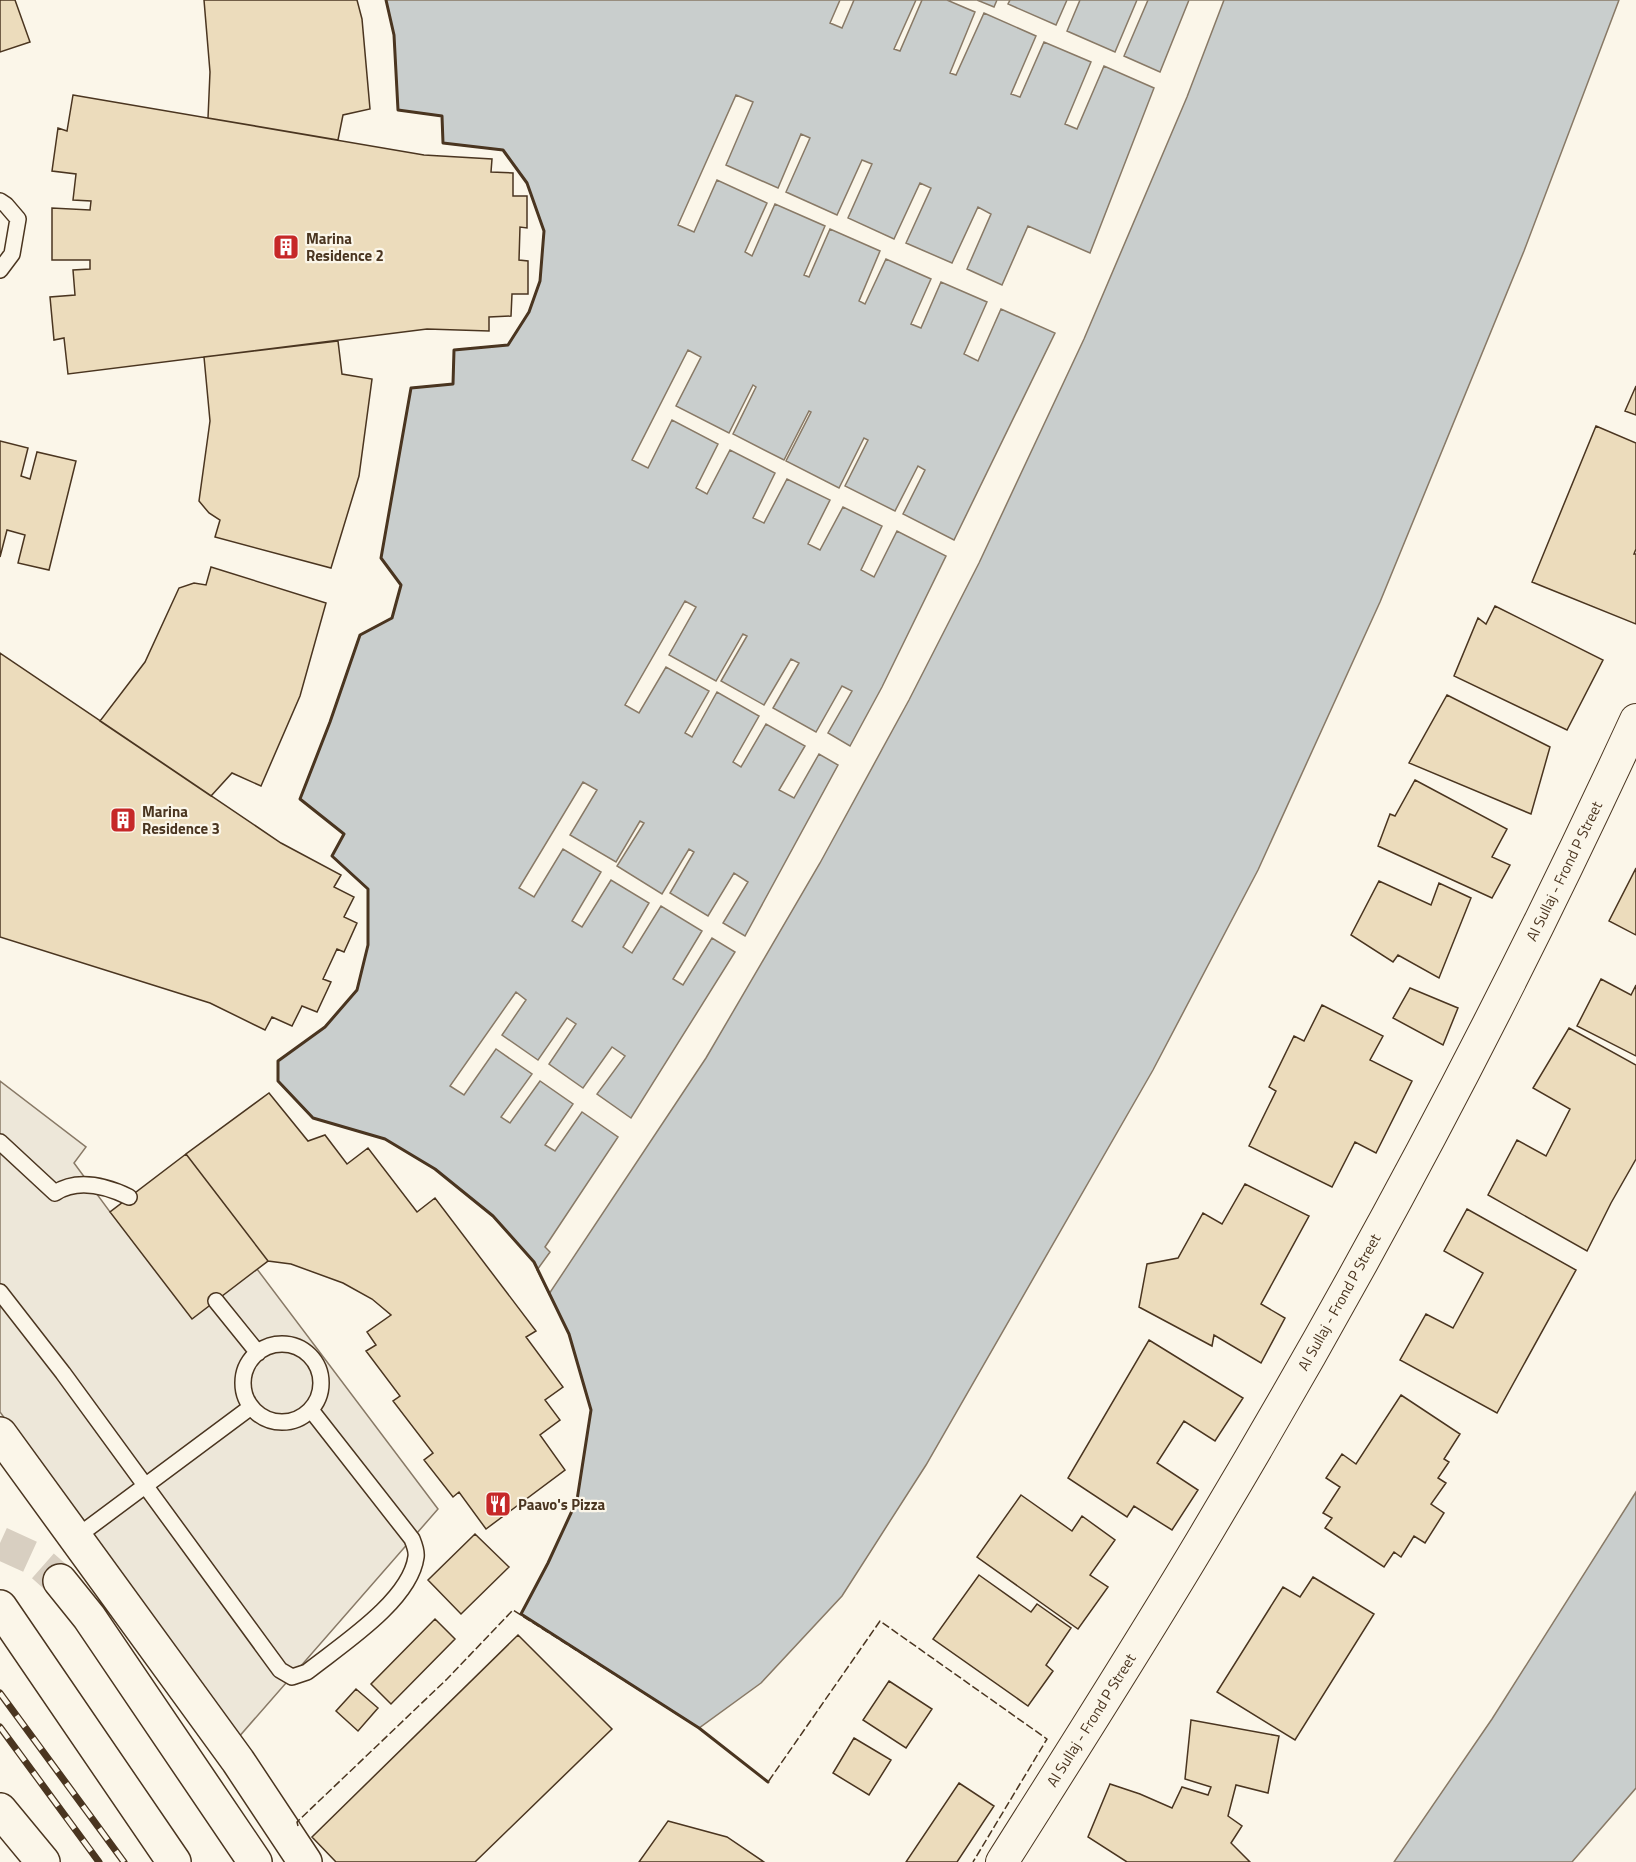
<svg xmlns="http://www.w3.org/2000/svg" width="1636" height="1862" font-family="'Titillium Web',sans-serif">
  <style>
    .parking { fill: #ede7d9; stroke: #887966; stroke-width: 1.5 }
    .water { fill: #c9cecd; stroke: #887966; stroke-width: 1.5 }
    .pier { fill: #fbf6e9; stroke: #887966; stroke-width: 1.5 }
    .building { fill: #ecdcbc; stroke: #4a3520; stroke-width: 1.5 }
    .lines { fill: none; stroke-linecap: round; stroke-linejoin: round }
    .tertiary-tunnel { stroke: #d8cfc1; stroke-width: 33; stroke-dasharray: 33 16; stroke-linecap: butt }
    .service-casing { stroke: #4a3520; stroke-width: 18 }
    .minor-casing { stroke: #4a3520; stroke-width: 34 }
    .tertiary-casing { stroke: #4a3520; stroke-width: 36 }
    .secondary-casing { stroke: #4a3520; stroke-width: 36 }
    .service { stroke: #fbf6e9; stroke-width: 15 }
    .minor { stroke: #fbf6e9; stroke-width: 32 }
    .tertiary { stroke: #fbf6e9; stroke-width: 33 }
    .secondary { stroke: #fbf6e9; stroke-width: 33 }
    .rail-casing { stroke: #4a3520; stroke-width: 7 }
    .rail { stroke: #fbf6e9; stroke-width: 4.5; stroke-dasharray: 14; stroke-linecap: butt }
    .fence { stroke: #4a3520; stroke-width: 1.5; stroke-dasharray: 8 3; stroke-linecap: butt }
    .wall { stroke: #4a3520; stroke-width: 3 }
    .labels { text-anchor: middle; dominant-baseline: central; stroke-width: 4.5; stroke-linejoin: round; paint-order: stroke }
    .poi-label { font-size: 15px; font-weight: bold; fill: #4a3520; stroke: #fbf6e9; text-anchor: start }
    .street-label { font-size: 15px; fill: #4a3520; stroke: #fbf6e9 }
  </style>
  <rect width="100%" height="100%" fill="#fbf6e9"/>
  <path class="parking" d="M 0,1081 L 86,1147 L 74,1163 L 110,1212 L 257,1269 L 438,1509 L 237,1739 L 0,1412 Z"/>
  <path class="water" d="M 386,0 L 1619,0 L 1524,251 L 1380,602 L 1258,870 L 1153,1070 L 926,1465 L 842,1596 L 761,1683 L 699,1728 L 521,1614 L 548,1563 L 577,1500 L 591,1410 L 569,1334 L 534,1262 L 493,1216 L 435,1169 L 385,1139 L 313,1118 L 278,1081 L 278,1061 L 325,1027 L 357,990 L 368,945 L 368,889 L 332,856 L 344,834 L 300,799 L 330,722 L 360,635 L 392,618 L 401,585 L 381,558 L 411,388 L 453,384 L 454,350 L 508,345 L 529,312 L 540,281 L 544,231 L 527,183 L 503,150 L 443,143 L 442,116 L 398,110 L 394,35 Z
    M 1636,1492 L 1636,1788 L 1572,1862 L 1394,1862 L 1492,1719 Z"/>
  <path class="pier" d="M 840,0 L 854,0 L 842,28 L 830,23 Z
    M 916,0 L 922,0 L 900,51 L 894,49 Z
    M 947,0 L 977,0 L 994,7 L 997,0 L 1010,0 L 1008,4 L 1056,25 L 1067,0 L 1080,0 L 1067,31 L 1115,52 L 1137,0 L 1148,0 L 1124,56 L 1160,72 L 1189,0 L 1224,0 L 1187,97 L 1084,339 L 979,563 L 909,700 L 820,863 L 706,1058 L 549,1294 L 537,1270 L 550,1252 L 545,1247 L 618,1137 L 582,1112 L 555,1151 L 545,1145 L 573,1104 L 540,1081 L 510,1123 L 501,1117 L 532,1074 L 496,1049 L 464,1095 L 450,1086 L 516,992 L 526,1000 L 502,1035 L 538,1060 L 567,1018 L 576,1024 L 549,1064 L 583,1088 L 612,1047 L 625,1056 L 597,1094 L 631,1118 L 735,952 L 712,938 L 683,985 L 673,979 L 702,931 L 661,906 L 632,953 L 623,947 L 649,903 L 611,880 L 582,927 L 572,921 L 601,872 L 563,849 L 534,897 L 519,888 L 583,782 L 597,790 L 570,835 L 616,862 L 640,821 L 644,823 L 617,866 L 662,894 L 689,849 L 694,852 L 670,893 L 708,916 L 734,873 L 748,882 L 723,923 L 745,936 L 838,765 L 819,754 L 794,798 L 779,790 L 805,746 L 766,724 L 741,767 L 733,762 L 759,716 L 717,692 L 692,737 L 685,733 L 709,691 L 666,667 L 639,713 L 625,705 L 685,601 L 696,607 L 669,655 L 716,681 L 743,634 L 747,636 L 721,681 L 764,705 L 791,659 L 799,663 L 773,708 L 816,732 L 842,686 L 852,691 L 828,733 L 850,746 L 882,687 L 946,556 L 897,531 L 874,577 L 861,570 L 882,526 L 843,507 L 820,550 L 808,544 L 830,500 L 787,479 L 764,523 L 753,518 L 775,473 L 730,450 L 707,494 L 696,488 L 718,444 L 672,420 L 648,468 L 632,460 L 688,350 L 701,357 L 676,406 L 729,433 L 753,385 L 756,387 L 733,434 L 784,460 L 809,411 L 811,412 L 786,461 L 839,488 L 864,438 L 868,440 L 845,486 L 895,511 L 918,466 L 925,470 L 903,514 L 954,540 L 1055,333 L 1001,309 L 978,361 L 964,354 L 987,302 L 941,282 L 921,328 L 911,324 L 931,279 L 886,259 L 865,304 L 859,301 L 880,251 L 830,229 L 809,277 L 804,275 L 825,226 L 775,204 L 752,256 L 745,252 L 767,203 L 717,180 L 694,232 L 678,225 L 736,95 L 753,102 L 726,165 L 778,188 L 801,134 L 810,138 L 786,192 L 837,215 L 862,160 L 872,164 L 848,218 L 894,239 L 920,183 L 931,188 L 906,243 L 952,263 L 978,207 L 991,214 L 967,269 L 1002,285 L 1028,226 L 1090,253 L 1154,88 L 1104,66 L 1077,129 L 1065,124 L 1091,62 L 1044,42 L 1020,97 L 1011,94 L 1036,36 L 984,13 L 956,75 L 950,73 L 975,12 Z"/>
  <path class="building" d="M 0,0 L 15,0 L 30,42 L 0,52 Z
    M 204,0 L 357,0 L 362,19 L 370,109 L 343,115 L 338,140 L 208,118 L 210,72 Z
    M 73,95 L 424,155 L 492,159 L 491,172 L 513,173 L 513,196 L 527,196 L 527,228 L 520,227 L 519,260 L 528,261 L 528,294 L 512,294 L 511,316 L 489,317 L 489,331 L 427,329 L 68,374 L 64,338 L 54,340 L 50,297 L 75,295 L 73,270 L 90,269 L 90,260 L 52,260 L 52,208 L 90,210 L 91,201 L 73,200 L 76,174 L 52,171 L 58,128 L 67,131 Z
    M 338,341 L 342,374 L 372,379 L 359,476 L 331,568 L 215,537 L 220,520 L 209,513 L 199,501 L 210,421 L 204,357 Z
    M 1636,386 L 1636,415 L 1625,411 Z
    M 1596,426 L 1636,443 L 1636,549 L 1634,554 L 1636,554 L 1636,624 L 1532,582 Z
    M 0,441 L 28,448 L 21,476 L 30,479 L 37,452 L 76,461 L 49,570 L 18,563 L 25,535 L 7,530 L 0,557 Z
    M 211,567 L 326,603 L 300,696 L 261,786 L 232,773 L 211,796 L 100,721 L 145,662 L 179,588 L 194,583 L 206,585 Z
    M 1495,606 L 1603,660 L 1567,730 L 1454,676 L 1478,618 L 1486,624 Z
    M 0,653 L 281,843 L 341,875 L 334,887 L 354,897 L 344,917 L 357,923 L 344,952 L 337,949 L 323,979 L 331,982 L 317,1012 L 302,1006 L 292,1026 L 272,1017 L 265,1030 L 210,1003 L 0,937 Z
    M 1447,695 L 1550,747 L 1531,814 L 1409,763 Z
    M 1415,780 L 1507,829 L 1492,857 L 1510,865 L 1492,898 L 1378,846 L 1390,814 L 1395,816 Z
    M 1636,868 L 1636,935 L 1609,921 Z
    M 1379,881 L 1431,905 L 1439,883 L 1471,898 L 1439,978 L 1398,955 L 1393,962 L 1351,935 Z
    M 1601,979 L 1631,995 L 1636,985 L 1636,1056 L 1577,1026 Z
    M 1410,988 L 1458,1008 L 1443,1045 L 1393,1018 Z
    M 1322,1005 L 1383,1036 L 1370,1060 L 1412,1081 L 1376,1153 L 1355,1142 L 1332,1187 L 1249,1146 L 1276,1091 L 1269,1087 L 1294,1036 L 1304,1041 Z
    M 1569,1028 L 1636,1065 L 1636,1159 L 1611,1203 L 1587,1251 L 1488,1195 L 1517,1140 L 1546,1156 L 1570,1109 L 1533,1088 Z
    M 269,1093 L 308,1141 L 325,1135 L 347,1164 L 368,1148 L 417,1212 L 435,1198 L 536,1331 L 526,1337 L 563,1387 L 545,1400 L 560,1420 L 540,1435 L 565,1470 L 486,1529 L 459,1492 L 453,1497 L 424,1460 L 433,1453 L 393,1401 L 400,1396 L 366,1351 L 376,1345 L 367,1332 L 391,1315 L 372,1299 L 343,1283 L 291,1264 L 268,1261 L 186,1154 Z
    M 186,1154 L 268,1261 L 192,1319 L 110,1212 Z
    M 1245,1184 L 1309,1216 L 1261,1304 L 1285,1318 L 1261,1363 L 1214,1335 L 1212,1346 L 1139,1307 L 1147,1264 L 1178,1258 L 1203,1213 L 1222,1224 Z
    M 1467,1209 L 1576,1270 L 1497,1413 L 1400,1360 L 1426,1314 L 1453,1328 L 1483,1273 L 1444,1251 Z
    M 1149,1340 L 1243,1398 L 1215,1441 L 1184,1421 L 1157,1463 L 1198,1490 L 1172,1530 L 1134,1506 L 1127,1517 L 1068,1478 Z
    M 1401,1395 L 1460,1434 L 1444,1459 L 1449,1462 L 1438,1478 L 1446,1483 L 1431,1504 L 1444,1513 L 1425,1543 L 1414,1536 L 1401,1557 L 1394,1552 L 1384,1567 L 1325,1528 L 1332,1518 L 1323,1513 L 1340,1487 L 1326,1478 L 1342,1454 L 1356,1464 Z
    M 1021,1495 L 1072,1531 L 1082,1516 L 1115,1540 L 1090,1575 L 1108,1587 L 1078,1629 L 977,1557 Z
    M 475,1534 L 509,1567 L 461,1614 L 428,1580 Z
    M 979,1575 L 1031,1612 L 1037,1604 L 1071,1628 L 1046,1665 L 1053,1671 L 1028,1706 L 933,1639 Z
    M 1313,1577 L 1374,1614 L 1295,1740 L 1217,1692 L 1283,1587 L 1300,1597 Z
    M 435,1619 L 455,1639 L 391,1704 L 371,1684 Z
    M 518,1635 L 612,1729 L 475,1862 L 336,1862 L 312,1837 Z
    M 889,1681 L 932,1709 L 906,1748 L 863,1720 Z
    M 356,1689 L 378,1708 L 358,1731 L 336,1711 Z
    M 1191,1720 L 1279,1736 L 1268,1793 L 1236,1785 L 1228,1816 L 1242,1826 L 1231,1843 L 1250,1862 L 1127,1862 L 1088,1837 L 1110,1784 L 1140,1794 L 1172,1808 L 1182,1787 L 1208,1795 L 1211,1787 L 1185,1779 Z
    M 854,1738 L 891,1760 L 869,1795 L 833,1773 Z
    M 959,1783 L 994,1806 L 957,1862 L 906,1862 Z
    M 668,1821 L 727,1837 L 764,1862 L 639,1862 Z"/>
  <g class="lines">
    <path class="tertiary-tunnel" d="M 0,1543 L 35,1559 L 60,1581"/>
    <defs>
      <path id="service" d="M 0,201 L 6,205 L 18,219 L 12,254 L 0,270
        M 0,1142 L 55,1193 C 78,1178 106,1186 129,1197
        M 0,1292 L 63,1373 L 280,1670 L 292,1677 L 307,1672 C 341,1645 410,1601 416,1557 C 417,1551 414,1544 412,1539 L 311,1410
        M 216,1301 L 258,1353
        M243 1383a39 39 0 1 1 78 0a39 39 0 1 1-78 0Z
        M 75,1538 L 251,1407"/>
      <path id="minor" d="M 1002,1862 C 1072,1751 1143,1640 1210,1527 C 1366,1266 1509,996 1636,720"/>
      <path id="tertiary" d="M 0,1434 L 238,1761 L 305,1862
        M 60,1581 L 89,1617 L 255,1862"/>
      <path id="secondary" d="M 0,1607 L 174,1862
        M 0,1810 L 43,1862"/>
    </defs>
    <use href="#service" class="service-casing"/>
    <use href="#minor" class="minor-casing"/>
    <use href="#tertiary" class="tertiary-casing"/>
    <use href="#secondary" class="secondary-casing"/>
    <use href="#service" class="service"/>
    <use href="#minor" class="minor"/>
    <use href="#tertiary" class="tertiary"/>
    <use href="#secondary" class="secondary"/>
    <defs>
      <path id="rail" d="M 0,1693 L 124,1862
        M 0,1727 L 99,1862"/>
    </defs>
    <use href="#rail" class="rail-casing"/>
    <use href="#rail" class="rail"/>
    <path class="fence" d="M 298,1826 L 297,1822 L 447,1679 L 513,1610 L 699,1728 L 768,1782 L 880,1621 L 1047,1739 L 973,1862"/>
    <path class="wall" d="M 386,0 L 394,35 L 398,110 L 442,116 L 443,143 L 503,150 L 527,183 L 544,231 L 540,281 L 529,312 L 508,345 L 454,350 L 453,384 L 411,388 L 381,558 L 401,585 L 392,618 L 360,635 L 330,722 L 300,799 L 344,834 L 332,856 L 368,889 L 368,945 L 357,990 L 325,1027 L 278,1061 L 278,1081 L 313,1118 L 385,1139 L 435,1169 L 493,1216 L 534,1262 L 569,1334 L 591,1410 L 577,1500 L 548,1563 L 521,1614 L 699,1728 L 768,1782"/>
  </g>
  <defs>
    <symbol id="building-square" viewBox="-11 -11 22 22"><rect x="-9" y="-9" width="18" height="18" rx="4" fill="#c62828" stroke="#fbf6e9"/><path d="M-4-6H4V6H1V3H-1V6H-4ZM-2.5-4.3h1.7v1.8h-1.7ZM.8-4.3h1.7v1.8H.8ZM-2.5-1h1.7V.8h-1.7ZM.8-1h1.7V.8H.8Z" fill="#fff"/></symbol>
    <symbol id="restaurant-square" viewBox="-11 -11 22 22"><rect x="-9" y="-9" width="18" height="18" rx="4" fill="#c62828" stroke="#fbf6e9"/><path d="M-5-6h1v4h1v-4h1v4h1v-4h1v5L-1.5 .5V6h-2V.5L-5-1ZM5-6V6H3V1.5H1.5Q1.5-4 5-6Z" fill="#fff"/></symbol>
  </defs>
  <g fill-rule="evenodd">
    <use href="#building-square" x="271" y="232" width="30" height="30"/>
    <use href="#building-square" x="108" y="805" width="30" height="30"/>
    <use href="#restaurant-square" x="483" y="1489" width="30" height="30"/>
  </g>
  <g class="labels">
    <g class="poi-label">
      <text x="306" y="238">Marina<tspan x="306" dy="17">Residence 2</tspan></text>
      <text x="142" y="811">Marina<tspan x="142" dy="17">Residence 3</tspan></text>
      <text x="518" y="1504">Paavo's Pizza</text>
    </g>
    <g class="street-label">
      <text transform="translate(1564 871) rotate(-64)">Al Sullaj - Frond P Street</text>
      <text transform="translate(1339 1302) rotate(-61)">Al Sullaj - Frond P Street</text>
      <text transform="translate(1091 1720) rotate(-58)">Al Sullaj - Frond P Street</text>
    </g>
  </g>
</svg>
